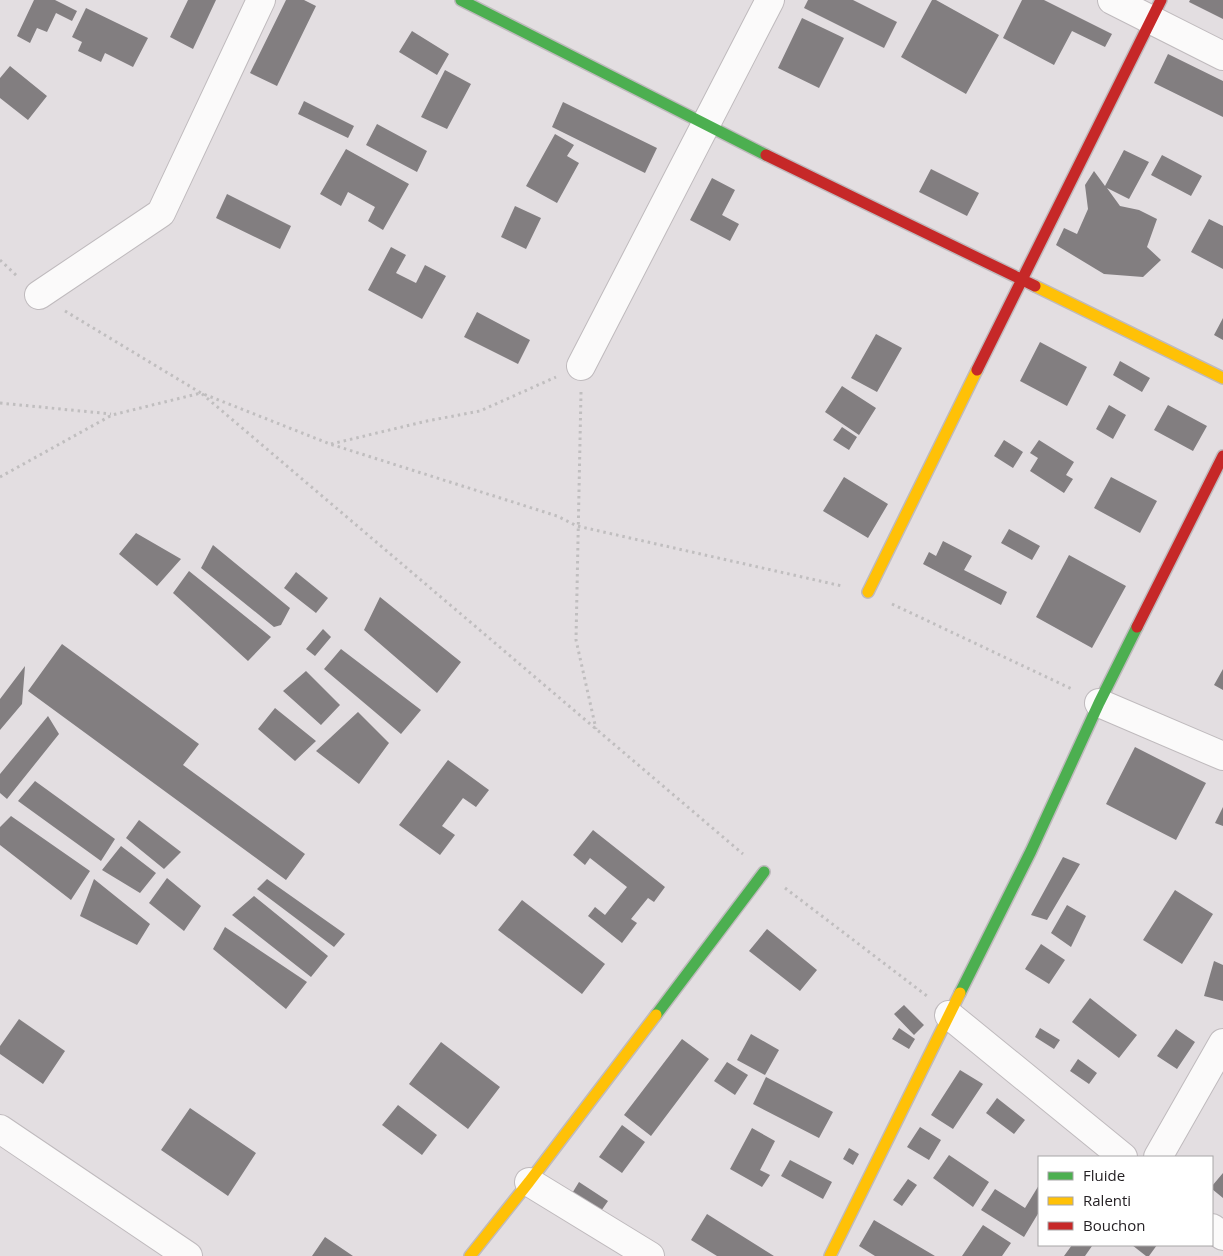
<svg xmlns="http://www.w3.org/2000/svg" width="1223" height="1256" font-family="'Open Sans',sans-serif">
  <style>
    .building { fill: #827e80 }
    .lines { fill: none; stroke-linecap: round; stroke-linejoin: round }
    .street-casing { stroke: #bfbabd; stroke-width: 30 }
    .fast-casing { stroke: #bfbabd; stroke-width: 14 }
    .slow-casing { stroke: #bfbabd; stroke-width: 14 }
    .jam-casing { stroke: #bfbabd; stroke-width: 14 }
    .path { stroke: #c0bebf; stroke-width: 3; stroke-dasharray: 2.5 4; stroke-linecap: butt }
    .street { stroke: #fbfafa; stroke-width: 28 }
    .fast { stroke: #4caf50; stroke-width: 11 }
    .slow { stroke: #ffc107; stroke-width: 11 }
    .jam { stroke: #c62828; stroke-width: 11 }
  </style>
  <rect width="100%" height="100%" fill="#e3dee1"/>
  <path class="building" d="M 34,0 L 55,0 L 77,11 L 72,21 L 56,13 L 47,32 L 37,28 L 30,43 L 17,36 Z
    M 188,0 L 216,0 L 193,49 L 170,37 Z
    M 286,0 L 304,0 L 316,6 L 277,86 L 250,73 Z
    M 808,0 L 853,0 L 897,22 L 884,48 L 804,8 Z
    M 932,0 L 936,0 L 999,35 L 966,94 L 901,57 Z
    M 1022,0 L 1044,0 L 1112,34 L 1105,47 L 1072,31 L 1054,65 L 1003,38 Z
    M 1190,0 L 1223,0 L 1223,19 L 1189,2 Z
    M 86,8 L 148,38 L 133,67 L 105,53 L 101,62 L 78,51 L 82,42 L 72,37 Z
    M 802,18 L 844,38 L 819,88 L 778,68 Z
    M 412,31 L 449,54 L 437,75 L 399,52 Z
    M 1168,54 L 1223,81 L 1223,117 L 1154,83 Z
    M 10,66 L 47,96 L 28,120 L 0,98 L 0,78 Z
    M 445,70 L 471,84 L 447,129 L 421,117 Z
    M 304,101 L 354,126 L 348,138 L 298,114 Z
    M 563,102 L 657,148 L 645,173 L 552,127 Z
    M 377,124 L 427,151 L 417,172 L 366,145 Z
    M 555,134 L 574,145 L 567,156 L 579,163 L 557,203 L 526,186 Z
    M 346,149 L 409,184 L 383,230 L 368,221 L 375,207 L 348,192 L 341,206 L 320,194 Z
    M 1124,150 L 1149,162 L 1129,199 L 1107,188 L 1120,206 L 1139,210 L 1157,219 L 1147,247 L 1161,260 L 1143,277 L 1104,274 L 1056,245 L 1064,228 L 1077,234 L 1088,209 L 1085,185 L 1094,171 L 1105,186 Z
    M 1162,155 L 1202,176 L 1191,196 L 1151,175 Z
    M 931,169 L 979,193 L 967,216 L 919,192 Z
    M 712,178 L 735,190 L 722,215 L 739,224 L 730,241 L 690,220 Z
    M 227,194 L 291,226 L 280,249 L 216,218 Z
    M 515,206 L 541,218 L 526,249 L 501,237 Z
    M 1209,219 L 1223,226 L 1223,269 L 1191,252 Z
    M 391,247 L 406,255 L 396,273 L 416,283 L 425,265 L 446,276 L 422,319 L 368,290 Z
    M 477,312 L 530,340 L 518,364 L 464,337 Z
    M 1223,318 L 1223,340 L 1214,335 Z
    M 876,334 L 902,348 L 877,392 L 851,378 Z
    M 1040,342 L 1087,367 L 1067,406 L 1020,381 Z
    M 1120,361 L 1150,378 L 1142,392 L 1113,375 Z
    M 842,386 L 876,408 L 859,435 L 825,412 Z
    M 1109,405 L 1126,415 L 1113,439 L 1096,429 Z
    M 1168,405 L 1207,426 L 1193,451 L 1154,430 Z
    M 842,427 L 857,437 L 849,450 L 833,440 Z
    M 1004,440 L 1023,452 L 1013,468 L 994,456 Z
    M 1039,440 L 1074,462 L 1066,475 L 1073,479 L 1064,493 L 1030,471 L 1038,458 L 1030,453 Z
    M 844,477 L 888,504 L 868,538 L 823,511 Z
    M 1111,477 L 1157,501 L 1140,533 L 1094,508 Z
    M 1009,529 L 1040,546 L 1032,560 L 1001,543 Z
    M 136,533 L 181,559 L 157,586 L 119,554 Z
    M 943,541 L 972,556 L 964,570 L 1007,592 L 1001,605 L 923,564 L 929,552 L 936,556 Z
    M 213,545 L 290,608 L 281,625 L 274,627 L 201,568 Z
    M 1069,555 L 1126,586 L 1092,648 L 1036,617 Z
    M 189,571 L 271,637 L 248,661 L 173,593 Z
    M 296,572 L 328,598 L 316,613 L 284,588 Z
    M 380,597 L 461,662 L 437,693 L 364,630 Z
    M 323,629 L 331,637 L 315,656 L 306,649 Z
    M 62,644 L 199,744 L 183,765 L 305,854 L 286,880 L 28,691 Z
    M 341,649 L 421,710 L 401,734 L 324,669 Z
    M 25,666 L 22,704 L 0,730 L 0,699 Z
    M 1223,669 L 1223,690 L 1214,685 Z
    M 306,671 L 340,705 L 321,725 L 283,691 Z
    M 275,708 L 316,741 L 295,761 L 258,729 Z
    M 358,712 L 389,743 L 359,784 L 316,751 Z
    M 48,716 L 59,734 L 7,799 L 0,793 L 0,774 Z
    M 1135,747 L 1206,783 L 1176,840 L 1106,804 Z
    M 448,760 L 489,790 L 476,807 L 463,798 L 442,826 L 455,835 L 440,855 L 399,825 Z
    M 35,781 L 115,839 L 101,861 L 18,801 Z
    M 1223,807 L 1223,826 L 1215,823 Z
    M 11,816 L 90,871 L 71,900 L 0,845 L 0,827 Z
    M 139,820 L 181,852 L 164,869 L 126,838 Z
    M 593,830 L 665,887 L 654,902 L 648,898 L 631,919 L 637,923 L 622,943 L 588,916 L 595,907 L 605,915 L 627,887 L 590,858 L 585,865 L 573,855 Z
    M 121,846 L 156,873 L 140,893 L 102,870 Z
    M 1063,857 L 1080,864 L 1047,920 L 1031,915 Z
    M 167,878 L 201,906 L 184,931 L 149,903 Z
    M 94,879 L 150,924 L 137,945 L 80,916 Z
    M 267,879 L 345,934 L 334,947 L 257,889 Z
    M 1175,890 L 1213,914 L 1182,964 L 1143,940 Z
    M 254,896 L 328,956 L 311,977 L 232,915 Z
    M 522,900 L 605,964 L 582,994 L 498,930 Z
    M 1067,905 L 1086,916 L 1071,947 L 1051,933 Z
    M 225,927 L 307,982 L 286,1009 L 213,949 Z
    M 767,929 L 817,970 L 800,991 L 749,951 Z
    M 1041,944 L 1065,960 L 1049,984 L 1025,969 Z
    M 1214,961 L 1223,965 L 1223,1001 L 1204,996 Z
    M 1090,998 L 1137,1035 L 1119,1058 L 1072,1022 Z
    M 904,1005 L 924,1025 L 914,1035 L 894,1014 Z
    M 19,1019 L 65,1051 L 43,1084 L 0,1054 L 0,1046 Z
    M 899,1028 L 915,1039 L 909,1049 L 892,1039 Z
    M 1040,1028 L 1060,1040 L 1054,1049 L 1035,1037 Z
    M 1176,1029 L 1195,1042 L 1177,1069 L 1157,1056 Z
    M 751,1034 L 779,1050 L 765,1075 L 737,1060 Z
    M 682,1039 L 709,1059 L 651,1136 L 624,1115 Z
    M 441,1042 L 500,1087 L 468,1129 L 409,1084 Z
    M 1078,1059 L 1097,1073 L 1089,1084 L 1070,1071 Z
    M 727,1062 L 748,1075 L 735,1095 L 714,1081 Z
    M 960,1070 L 983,1084 L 953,1129 L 931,1115 Z
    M 766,1077 L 833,1112 L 819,1138 L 753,1104 Z
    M 997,1098 L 1025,1120 L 1014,1134 L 986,1113 Z
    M 398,1105 L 437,1135 L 422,1155 L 382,1125 Z
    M 190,1108 L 256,1153 L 228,1196 L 161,1150 Z
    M 622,1125 L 645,1142 L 622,1173 L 599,1157 Z
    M 920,1127 L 941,1140 L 929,1160 L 907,1147 Z
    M 752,1128 L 775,1141 L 760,1170 L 770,1175 L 762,1187 L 730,1169 Z
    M 849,1148 L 859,1154 L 853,1165 L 843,1159 Z
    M 949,1155 L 989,1182 L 973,1207 L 933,1178 Z
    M 790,1160 L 832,1182 L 823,1199 L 781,1176 Z
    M 1223,1173 L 1223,1198 L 1212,1189 L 1212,1186 Z
    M 908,1179 L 917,1185 L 902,1206 L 893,1200 Z
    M 579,1182 L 608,1201 L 599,1214 L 571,1195 Z
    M 1039,1185 L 1039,1212 L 1024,1237 L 981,1210 L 995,1189 L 1025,1208 Z
    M 707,1214 L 774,1256 L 717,1256 L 691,1240 Z
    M 874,1220 L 935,1256 L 875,1256 L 859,1246 Z
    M 983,1225 L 1011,1243 L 1002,1256 L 962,1256 Z
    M 325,1237 L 353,1256 L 312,1256 Z
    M 1072,1245 L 1090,1245 L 1092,1246 L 1085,1256 L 1064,1256 Z
    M 1132,1245 L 1157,1245 L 1149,1256 L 1146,1256 Z"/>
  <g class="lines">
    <defs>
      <path id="street" d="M 1112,0 L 1223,56
        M 39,295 L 161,213 L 261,0
        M 581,366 L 770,0
        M 1099,703 L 1223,756
        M 949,1015 L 1123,1157
        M 0,1129 L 188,1256
        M 1158,1157 L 1223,1043
        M 529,1182 L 650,1256
        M 1212,1228 L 1223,1236"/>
      <path id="fast" d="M 461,0 L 766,155
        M 960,993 L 1031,851 L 1099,703 L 1137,627
        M 656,1015 L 764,872"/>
      <path id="slow" d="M 1035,286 L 1223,378
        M 868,592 L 977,370
        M 470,1256 L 529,1182 L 656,1015
        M 830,1256 L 960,993"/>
      <path id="jam" d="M 766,155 L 1035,286
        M 977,370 L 1161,0
        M 1137,627 L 1223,456"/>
    </defs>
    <use href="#street" class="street-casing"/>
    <use href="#fast" class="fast-casing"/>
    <use href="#slow" class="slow-casing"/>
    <use href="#jam" class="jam-casing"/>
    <path class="path" d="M 0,260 L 18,277
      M 65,311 L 201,393 L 330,444 L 557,516 L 577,526 L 842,586
      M 581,392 L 576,640 L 596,729
      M 0,403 L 111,414
      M 331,444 L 427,421 L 480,411 L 556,377
      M 0,477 L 112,415 L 201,393 L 743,854
      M 892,604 L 1074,690
      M 785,888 L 927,996"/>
    <use href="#street" class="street"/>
    <use href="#fast" class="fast"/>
    <use href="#slow" class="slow"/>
    <use href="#jam" class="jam"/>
  </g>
  <rect x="1038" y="1156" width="175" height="90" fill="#ffffff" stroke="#a8a6a7"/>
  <rect x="1048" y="1172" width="25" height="8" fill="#4caf50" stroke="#a8a6a7"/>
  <text x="1083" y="1181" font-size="15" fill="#252124">Fluide</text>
  <rect x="1048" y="1197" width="25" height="8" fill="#ffc107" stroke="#a8a6a7"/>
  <text x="1083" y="1206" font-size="15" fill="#252124">Ralenti</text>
  <rect x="1048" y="1222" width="25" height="8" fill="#c62828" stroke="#a8a6a7"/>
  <text x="1083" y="1231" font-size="15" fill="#252124">Bouchon</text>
</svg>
